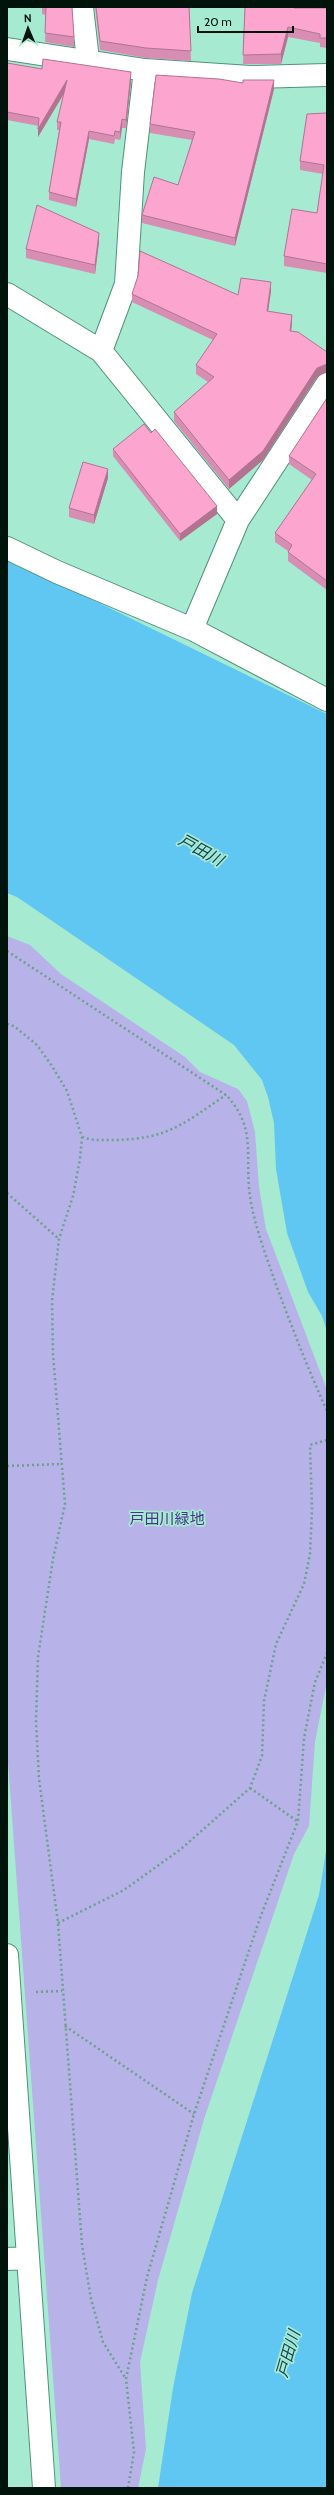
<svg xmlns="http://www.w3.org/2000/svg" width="334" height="2495" font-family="Cabin,'Noto Sans JP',sans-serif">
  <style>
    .green { fill: #b7b2e7 }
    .water { fill: #60c6f2 }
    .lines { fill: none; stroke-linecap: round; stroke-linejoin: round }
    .minor-casing { stroke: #4f927b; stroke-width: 24 }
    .path { stroke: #6ca08c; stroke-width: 2.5; stroke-dasharray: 2 3; stroke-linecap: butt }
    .minor { stroke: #fff; stroke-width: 22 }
    .wall { fill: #d88eb2 }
    .shaded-wall { fill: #b07491 }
    .building { fill: #fba5cf; stroke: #b07491 }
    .labels { text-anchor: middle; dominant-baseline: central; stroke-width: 3.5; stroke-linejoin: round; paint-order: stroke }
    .park-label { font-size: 15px; fill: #49338e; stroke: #a6ebd1 }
    .water-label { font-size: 16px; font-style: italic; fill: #184457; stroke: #a6ebd1 }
  </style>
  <rect width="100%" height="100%" fill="#a6ebd1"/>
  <path class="green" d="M 7,936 L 30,945 L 61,974 L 185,1057 L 200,1072 L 238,1089 L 247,1101 L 255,1132 L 259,1187 L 266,1229 L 327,1390 L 327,1681 L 315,1742 L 309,1826 L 294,1854 L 205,2116 L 158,2280 L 140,2362 L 146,2449 L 138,2488 L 61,2488 L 7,1748 Z"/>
  <path class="water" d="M 7,558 L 327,714 L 327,1331 L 322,1316 L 308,1292 L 287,1233 L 276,1169 L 274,1123 L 268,1097 L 262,1080 L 234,1045 L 17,897 L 7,893 Z
    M 327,1845 L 327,2488 L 158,2488 L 173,2388 L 192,2293 L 319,1895 Z"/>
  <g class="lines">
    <defs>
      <path id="minor" d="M 82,7 L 88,60
        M 7,49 L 145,70 L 250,77 L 327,75
        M 7,294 L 101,351 L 238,520 L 327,384
        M 101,351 L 126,284 L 133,172 L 145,70
        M 7,548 L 57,572 L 192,629 L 327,700
        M 192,629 L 238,520
        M 7,1955 L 44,2488
        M 7,2259 L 28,2258"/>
    </defs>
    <use href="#minor" class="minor-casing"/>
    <path class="path" d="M 7,951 L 226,1095 C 255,1126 246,1150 249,1188 C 252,1220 265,1252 275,1282 C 291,1325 308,1369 327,1411
      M 7,1024 L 14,1026 L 37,1045 L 52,1066 L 67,1091 L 82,1137 L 80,1159 L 73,1196 L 59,1239 L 52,1301 L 53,1354 L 65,1504 L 53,1559 L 38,1657 L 36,1721 L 39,1779 L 58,1923 L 82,2245 L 91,2299 L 103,2342 L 126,2379
      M 82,1137 C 93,1141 104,1140 115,1140 C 169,1139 184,1123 226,1095
      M 7,1193 L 59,1239
      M 7,1466 L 62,1464
      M 250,1788 L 297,1821
      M 58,1923 L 124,1890 L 181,1849 L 250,1788 L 262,1756 L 264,1701 L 276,1644 L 304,1584 L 310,1554 L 312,1509 L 310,1445 L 327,1440
      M 36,1992 L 62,1991
      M 65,2026 L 194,2114
      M 128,2488 L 134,2452 L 126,2379 L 147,2277 L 194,2114 L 260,1918 L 298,1821 L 304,1738 L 315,1682 L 327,1653"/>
    <use href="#minor" class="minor"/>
  </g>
  <path class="wall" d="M 42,7 L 72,7 L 74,37 L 74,47 L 45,42 L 46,15 L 42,14 Z
    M 95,7 L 189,7 L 191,61 L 146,58 L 100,50 Z
    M 245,7 L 327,8 L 327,48 L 320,47 L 320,43 L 288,37 L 281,64 L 243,64 Z
    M 7,63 L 42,69 L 131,81 L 126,128 L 122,128 L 120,140 L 115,139 L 114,144 L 89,139 L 76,207 L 49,200 L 49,192 L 59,130 L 57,130 L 57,122 L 64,94 L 38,137 L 39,126 L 7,120 Z
    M 274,89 L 235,246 L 142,223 L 142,215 L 178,185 L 192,140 L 150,133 L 150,124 Z
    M 327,113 L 327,273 L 284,266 L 284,256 L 317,213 L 323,174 L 300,170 L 300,161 Z
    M 99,242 L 95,274 L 26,258 L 26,249 Z
    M 271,291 L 268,311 L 292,323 L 291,332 L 317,377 L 263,460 L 229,489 L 174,421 L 174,412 L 208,382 L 196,374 L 196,365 L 213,340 L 132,302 L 132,294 L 238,295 Z
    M 327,398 L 327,590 L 288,561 L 288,551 L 275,542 L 275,533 L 312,480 L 289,464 L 289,456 Z
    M 113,449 L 217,514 L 180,541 L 113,456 Z
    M 108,478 L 94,524 L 69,517 L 69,508 Z"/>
  <path class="shaded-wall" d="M 288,27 L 288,37 L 281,64 L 281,54 Z
    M 131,72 L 131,81 L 126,128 L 126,120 Z
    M 67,80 L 67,88 L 38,137 L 38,129 Z
    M 274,80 L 274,89 L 235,246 L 235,238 Z
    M 122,119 L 122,128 L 120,140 L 120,132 Z
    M 89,131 L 89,139 L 76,207 L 76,199 Z
    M 99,233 L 99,242 L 95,274 L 95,265 Z
    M 271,282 L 271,291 L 267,319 L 267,311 Z
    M 292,315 L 292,323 L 290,340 L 290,331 Z
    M 327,364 L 327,372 L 317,377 L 263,460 L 229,489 L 229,480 L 317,368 Z
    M 108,469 L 108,478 L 94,524 L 94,515 Z
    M 217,506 L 217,514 L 180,541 L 180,534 Z"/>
  <path class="building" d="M 46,7 L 72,7 L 74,37 L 45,33 Z
    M 96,7 L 189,7 L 191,51 L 146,48 L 100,41 Z
    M 245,7 L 294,7 L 294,8 L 327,8 L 327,38 L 320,38 L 320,34 L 288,27 L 281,54 L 243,55 Z
    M 43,59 L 131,72 L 126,120 L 122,119 L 120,132 L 115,131 L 114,136 L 89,131 L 76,199 L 49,192 L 61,122 L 57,122 L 67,80 L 38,129 L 39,118 L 7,112 L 7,63 L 42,69 Z
    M 156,75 L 219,79 L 243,83 L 243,80 L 274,80 L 235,238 L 142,215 L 154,177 L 178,185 L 195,132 L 150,124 Z
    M 327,113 L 327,264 L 284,256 L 292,209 L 317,213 L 324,165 L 300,161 L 307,114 Z
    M 37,205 L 99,233 L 95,265 L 26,249 Z
    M 140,251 L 238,295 L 241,278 L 271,282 L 267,311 L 292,315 L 290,331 L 298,332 L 327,352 L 327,364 L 317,368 L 263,451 L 229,480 L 174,412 L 214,377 L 196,365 L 217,334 L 132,294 L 138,276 Z
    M 327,398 L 327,581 L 288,552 L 292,545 L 275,533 L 316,474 L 289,456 Z
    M 144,424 L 151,433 L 155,429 L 217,506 L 180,534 L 113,449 Z
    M 83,462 L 108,469 L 94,515 L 69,508 Z"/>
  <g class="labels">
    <g class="park-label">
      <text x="167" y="1519">戸田川緑地</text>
    </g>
    <g class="water-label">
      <text transform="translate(201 850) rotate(29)">戸田川</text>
      <text transform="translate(288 2354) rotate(-74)">戸田川</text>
    </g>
  </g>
  <rect width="334" height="2495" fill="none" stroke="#00140c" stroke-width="16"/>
  <g transform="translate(28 28) rotate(358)" stroke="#a6ebd1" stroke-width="3" paint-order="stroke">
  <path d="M0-3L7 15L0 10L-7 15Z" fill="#00140c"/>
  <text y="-6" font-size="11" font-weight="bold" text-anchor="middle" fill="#00140c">N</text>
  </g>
  <path d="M198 26v6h95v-6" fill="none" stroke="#00140c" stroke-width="2"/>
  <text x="204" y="26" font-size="12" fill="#00140c" stroke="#a6ebd1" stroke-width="3" paint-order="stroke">20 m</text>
</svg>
